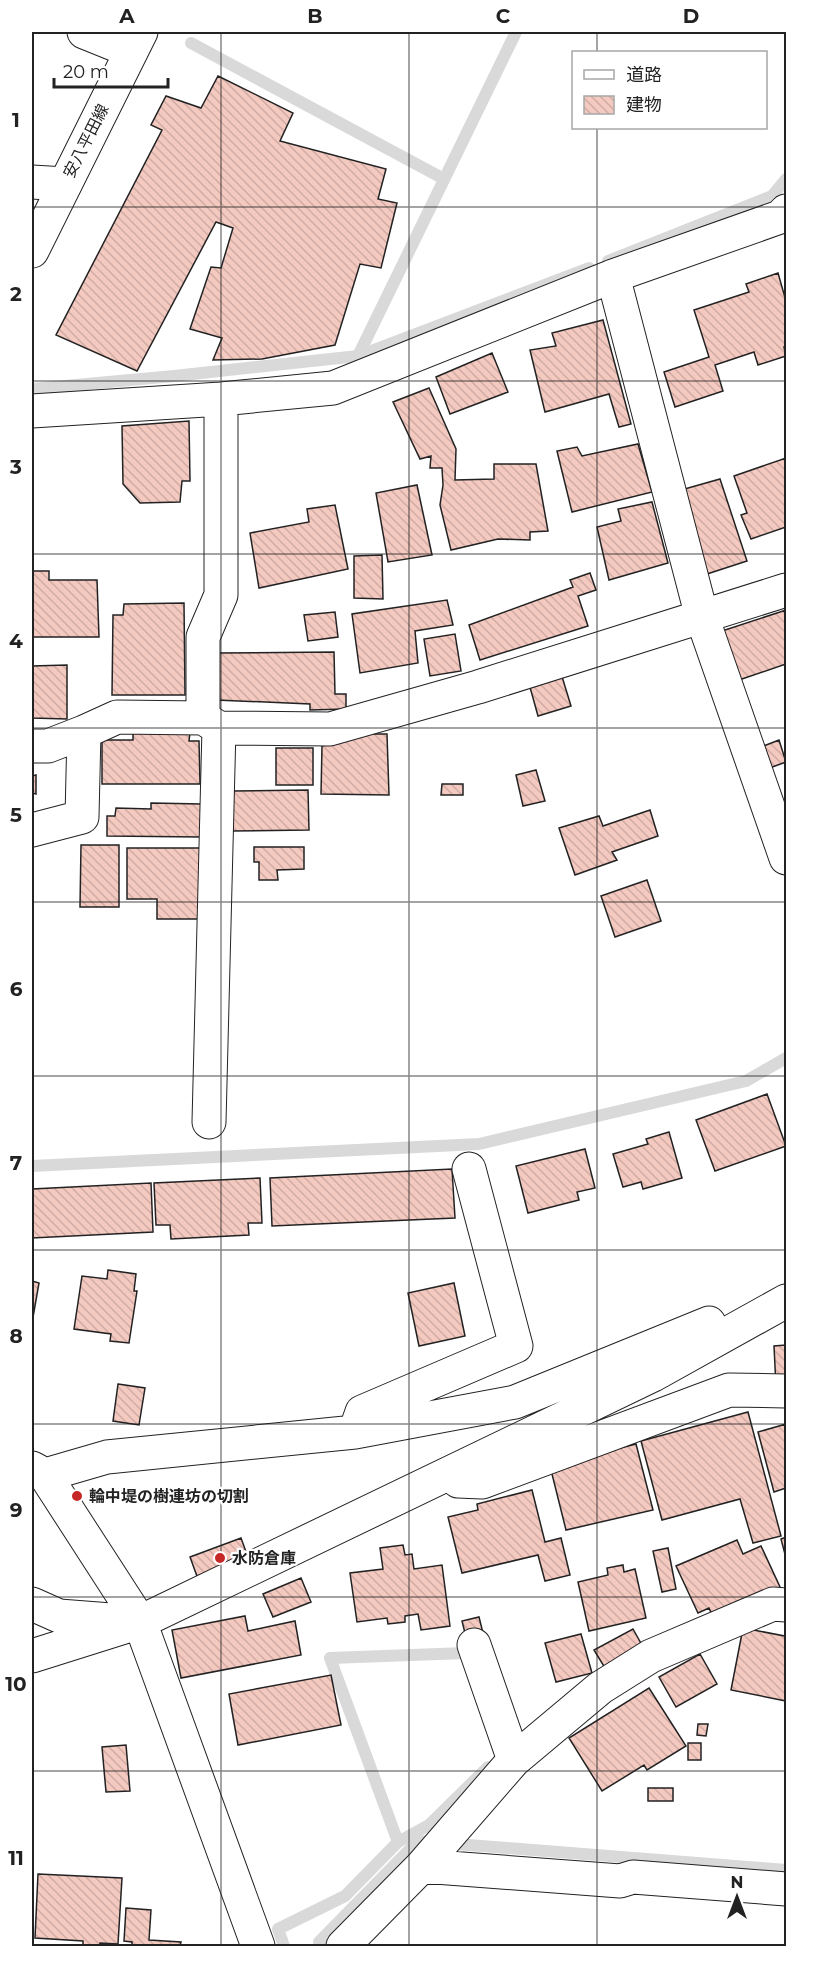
<svg xmlns="http://www.w3.org/2000/svg" width="818" height="1978" font-family="Montserrat,'Noto Sans JP',sans-serif">
  <style>
    .lines { fill: none; stroke-linecap: round; stroke-linejoin: round }
    .stream { stroke: #d9d9d9; stroke-width: 12 }
    .building { fill: url(#building-back-hatch); stroke: #222; stroke-width: 1.5 }
    .minor-casing { stroke: #222; stroke-width: 35 }
    .major-casing { stroke: #222; stroke-width: 35 }
    .minor { stroke: #fff; stroke-width: 33 }
    .major { stroke: #fff; stroke-width: 33 }
    .grid { fill: none; stroke: #222; stroke-width: 1.5; stroke-opacity: 0.55 }
    .poi-dot { fill: #c62828; stroke: #fff; stroke-width: 2 }
    .labels { text-anchor: middle; dominant-baseline: central; stroke-width: 4.5; stroke-linejoin: round; paint-order: stroke }
    .street-label { font-size: 16px; fill: #222; stroke: #fff }
    .poi-label { font-size: 16px; font-weight: bold; fill: #222; stroke: #fff; text-anchor: start }
    .neatline { fill: none; stroke: #222; stroke-width: 2 }
    .grid-label { font-size: 20px; text-anchor: middle; font-weight: bold; fill: #222 }
  </style>
  <defs>
    <pattern id="building-back-hatch" width="6" height="6" patternUnits="userSpaceOnUse" patternTransform="scale(1.5)"><rect width="6" height="6" fill="#f3c9c0"/><path d="M-1 5l2 2M0 0l6 6M5-1l2 2" fill="none" stroke="#d0aca5"/></pattern>
  </defs>
  <rect width="100%" height="100%" fill="#fff"/>
  <g class="lines">
    <path class="stream" d="M 191,43 L 444,179
      M 608,261 L 772,196 L 786,179
      M 358,356 L 516,32
      M 32,389 L 174,376 L 358,356 L 589,268
      M 32,1166 L 479,1144 L 746,1081 L 786,1058
      M 398,1842 L 330,1658 L 466,1653
      M 319,1942 L 418,1841 L 786,1870
      M 284,1946 L 278,1929 L 345,1896 L 398,1842 L 429,1825 L 488,1767"/>
  </g>
  <path class="building" d="M 218,76 L 293,113 L 280,141 L 386,169 L 378,199 L 397,203 L 381,268 L 360,264 L 335,345 L 262,359 L 213,360 L 222,338 L 190,329 L 211,267 L 221,268 L 233,228 L 216,222 L 137,371 L 56,335 L 162,130 L 151,125 L 166,96 L 201,108 Z
    M 778,273 L 786,301 L 786,347 L 784,347 L 786,356 L 758,365 L 754,352 L 715,365 L 723,391 L 675,407 L 664,372 L 709,357 L 694,310 L 749,292 L 746,284 Z
    M 603,320 L 631,424 L 619,427 L 609,394 L 545,412 L 530,350 L 556,346 L 552,333 Z
    M 492,353 L 508,392 L 450,414 L 436,377 Z
    M 429,388 L 456,449 L 455,480 L 494,479 L 494,464 L 536,464 L 548,531 L 530,532 L 530,540 L 498,539 L 451,550 L 440,505 L 443,485 L 442,468 L 430,468 L 431,456 L 420,459 L 393,402 Z
    M 189,421 L 190,481 L 182,481 L 180,502 L 140,503 L 123,484 L 122,426 Z
    M 638,444 L 652,492 L 572,512 L 557,451 L 577,447 L 582,456 Z
    M 786,458 L 786,527 L 751,539 L 741,515 L 747,513 L 734,476 Z
    M 720,479 L 747,561 L 707,574 L 681,490 Z
    M 417,485 L 432,555 L 388,562 L 376,493 Z
    M 652,502 L 668,563 L 609,580 L 597,527 L 621,521 L 618,509 Z
    M 335,505 L 348,569 L 259,588 L 250,533 L 309,522 L 307,509 Z
    M 382,555 L 383,599 L 354,598 L 354,556 Z
    M 32,571 L 49,571 L 49,580 L 97,580 L 99,637 L 32,637 Z
    M 590,573 L 596,590 L 578,596 L 588,626 L 480,660 L 469,625 L 573,587 L 570,580 Z
    M 447,600 L 453,625 L 415,631 L 418,663 L 360,673 L 352,614 Z
    M 184,603 L 185,695 L 112,695 L 113,615 L 123,615 L 124,604 Z
    M 786,610 L 786,664 L 739,680 L 722,631 Z
    M 335,612 L 338,637 L 308,641 L 304,615 Z
    M 455,634 L 461,671 L 430,676 L 424,639 Z
    M 334,652 L 335,694 L 346,694 L 346,709 L 310,710 L 310,704 L 216,700 L 217,653 Z
    M 67,665 L 67,719 L 32,718 L 32,666 Z
    M 560,670 L 571,706 L 538,716 L 528,680 Z
    M 133,733 L 190,733 L 189,741 L 199,741 L 200,784 L 102,784 L 102,740 L 133,740 Z
    M 359,734 L 387,734 L 389,795 L 321,794 L 322,746 Z
    M 779,740 L 786,762 L 764,770 L 756,749 Z
    M 276,748 L 313,748 L 313,785 L 276,785 Z
    M 536,770 L 545,801 L 523,806 L 516,775 Z
    M 36,775 L 36,794 L 32,793 L 32,776 Z
    M 442,784 L 463,784 L 463,795 L 441,795 Z
    M 308,790 L 309,830 L 232,831 L 232,791 Z
    M 151,803 L 201,804 L 201,837 L 107,836 L 107,816 L 115,816 L 116,808 L 151,809 Z
    M 650,810 L 658,836 L 612,852 L 617,860 L 575,875 L 559,828 L 599,816 L 603,826 Z
    M 81,845 L 119,845 L 119,907 L 80,907 Z
    M 254,847 L 304,847 L 304,869 L 277,870 L 278,880 L 259,880 L 259,862 L 254,862 Z
    M 127,848 L 204,848 L 204,911 L 198,911 L 198,919 L 157,919 L 157,899 L 127,899 Z
    M 647,880 L 661,921 L 615,937 L 601,896 Z
    M 767,1094 L 786,1146 L 715,1171 L 696,1120 Z
    M 669,1132 L 682,1178 L 643,1189 L 641,1182 L 623,1187 L 613,1154 L 648,1144 L 646,1139 Z
    M 585,1149 L 595,1188 L 577,1192 L 579,1200 L 528,1213 L 516,1166 Z
    M 452,1169 L 455,1218 L 272,1226 L 270,1178 Z
    M 260,1178 L 262,1223 L 248,1223 L 249,1235 L 171,1239 L 170,1225 L 156,1225 L 154,1183 Z
    M 151,1183 L 153,1232 L 32,1238 L 32,1189 Z
    M 108,1270 L 136,1274 L 134,1291 L 137,1291 L 129,1343 L 110,1341 L 111,1334 L 74,1329 L 82,1276 L 107,1279 Z
    M 32,1281 L 39,1283 L 32,1323 Z
    M 454,1283 L 465,1336 L 419,1346 L 408,1293 Z
    M 786,1345 L 786,1387 L 776,1387 L 774,1346 Z
    M 118,1384 L 145,1388 L 139,1425 L 113,1421 Z
    M 748,1412 L 781,1536 L 753,1543 L 740,1499 L 662,1520 L 641,1441 Z
    M 786,1424 L 786,1488 L 774,1492 L 758,1432 Z
    M 636,1444 L 653,1510 L 566,1530 L 550,1466 Z
    M 532,1490 L 545,1542 L 561,1538 L 570,1575 L 545,1581 L 538,1555 L 462,1573 L 448,1517 L 478,1510 L 477,1504 Z
    M 786,1537 L 786,1558 L 781,1539 Z
    M 241,1538 L 249,1560 L 198,1579 L 190,1557 Z
    M 737,1540 L 743,1554 L 761,1546 L 780,1587 L 713,1617 L 709,1608 L 698,1613 L 676,1566 Z
    M 403,1545 L 405,1555 L 412,1554 L 414,1569 L 442,1565 L 450,1626 L 421,1630 L 418,1614 L 405,1616 L 405,1622 L 388,1624 L 387,1618 L 357,1622 L 350,1573 L 383,1569 L 380,1548 Z
    M 668,1548 L 676,1589 L 662,1592 L 653,1551 Z
    M 623,1565 L 624,1572 L 635,1569 L 646,1618 L 589,1631 L 578,1582 L 608,1575 L 607,1568 Z
    M 301,1578 L 311,1602 L 273,1617 L 263,1594 Z
    M 245,1616 L 248,1631 L 295,1621 L 301,1655 L 181,1678 L 172,1630 Z
    M 479,1617 L 483,1633 L 466,1637 L 462,1621 Z
    M 743,1628 L 785,1636 L 786,1629 L 786,1701 L 731,1690 Z
    M 633,1629 L 643,1647 L 605,1668 L 594,1650 Z
    M 581,1634 L 592,1673 L 556,1682 L 545,1643 Z
    M 700,1654 L 717,1684 L 676,1707 L 659,1677 Z
    M 331,1675 L 341,1725 L 238,1745 L 229,1694 Z
    M 649,1688 L 686,1746 L 647,1770 L 644,1765 L 602,1791 L 569,1738 Z
    M 698,1724 L 708,1724 L 706,1736 L 697,1735 Z
    M 688,1743 L 701,1743 L 701,1760 L 688,1760 Z
    M 126,1745 L 130,1791 L 106,1792 L 102,1747 Z
    M 648,1788 L 673,1788 L 673,1801 L 648,1801 Z
    M 38,1874 L 122,1878 L 118,1944 L 100,1943 L 100,1946 L 83,1946 L 83,1941 L 35,1938 Z
    M 126,1908 L 151,1910 L 149,1940 L 181,1942 L 180,1946 L 132,1946 L 132,1942 L 124,1941 Z"/>
  <g class="lines">
    <defs>
      <path id="minor" d="M 84,32 L 131,51
        M 32,182 L 65,184
        M 613,276 L 702,617 L 786,858
        M 32,411 L 221,399 L 333,388 L 613,276 L 780,217 L 786,211
        M 203,718 L 203,637 L 221,595 L 221,399
        M 32,746 L 48,746 L 84,732
        M 32,830 L 82,817 L 84,732 L 117,717 L 203,718 L 219,728 L 330,729 L 478,687 L 786,590
        M 209,1122 L 219,728
        M 355,1432 L 362,1412 L 516,1346 L 469,1169
        M 32,1468 L 45,1475 L 140,1622 L 258,1946
        M 45,1475 L 107,1457 L 355,1432 L 515,1402 L 709,1323
        M 458,1481 L 482,1482 L 729,1390 L 786,1391
        M 32,1604 L 59,1616 L 124,1621
        M 474,1645 L 514,1760
        M 32,1656 L 140,1622 L 653,1375 L 786,1301
        M 422,1866 L 514,1760 L 600,1688 L 651,1656 L 773,1604 L 786,1605
        M 343,1946 L 422,1866 L 620,1881 L 633,1877 L 786,1889"/>
      <path id="major" d="M 32,251 L 141,32"/>
    </defs>
    <use href="#minor" class="minor-casing"/>
    <use href="#major" class="major-casing"/>
    <use href="#minor" class="minor"/>
    <use href="#major" class="major"/>
  </g>
  <path class="grid" d="M 221,32 L 221,1946M 409,32 L 409,1946M 597,32 L 597,52M 597,128 L 597,1946M 32,207 L 786,207M 32,381 L 786,381M 32,554 L 786,554M 32,728 L 786,728M 32,902 L 786,902M 32,1076 L 786,1076M 32,1250 L 786,1250M 32,1424 L 786,1424M 32,1597 L 786,1597M 32,1771 L 786,1771"/>
  <g class="poi-dot">
    <circle cx="77" cy="1496" r="6"/>
    <circle cx="220" cy="1558" r="6"/>
  </g>
  <g class="labels">
    <g class="street-label">
      <text transform="translate(86 141) rotate(-63)">安八平田線</text>
    </g>
    <g class="poi-label">
      <text x="89" y="1496">輪中堤の樹連坊の切割</text>
      <text x="232" y="1558">水防倉庫</text>
    </g>
  </g>
  <rect width="818" height="1978" fill="none" stroke="#ffffff" stroke-width="66"/>
  <rect x="572" y="51" width="195" height="78" fill="#ffffff" stroke="#a7a7a7" stroke-width="1.5"/>
  <rect x="584" y="70" width="30" height="9" fill="#ffffff" stroke="#a7a7a7" stroke-width="1.5"/>
  <text x="626" y="81" font-size="18" fill="#222222">道路</text>
  <rect x="584" y="96" width="30" height="18" fill="url(#building-back-hatch)" stroke="#a7a7a7" stroke-width="1.5"/>
  <text x="626" y="111" font-size="18" fill="#222222">建物</text>
  <g transform="translate(737 1897)" stroke="#ffffff" stroke-width="4.5" paint-order="stroke">
  <path d="M0-4.5L10 22L0 15L-10 22Z" fill="#222222"/>
  <text y="-9" font-size="16" font-weight="bold" text-anchor="middle" fill="#222222">N</text>
  </g>
  <path d="M54 78v9h114v-9" fill="none" stroke="#222222" stroke-width="3"/>
  <text x="63" y="78" font-size="18" fill="#222222" stroke="#ffffff" stroke-width="4.5" paint-order="stroke">20 m</text>
  <rect x="33" y="33" width="752" height="1912" class="neatline"/>
  <g class="grid-label">
    <text x="127" y="23">A</text>
    <text x="315" y="23">B</text>
    <text x="503" y="23">C</text>
    <text x="691" y="23">D</text>
    <text x="16" y="127">1</text>
    <text x="16" y="301">2</text>
    <text x="16" y="474">3</text>
    <text x="16" y="648">4</text>
    <text x="16" y="822">5</text>
    <text x="16" y="996">6</text>
    <text x="16" y="1170">7</text>
    <text x="16" y="1343">8</text>
    <text x="16" y="1517">9</text>
    <text x="16" y="1691">10</text>
    <text x="16" y="1865">11</text>
  </g>
</svg>
